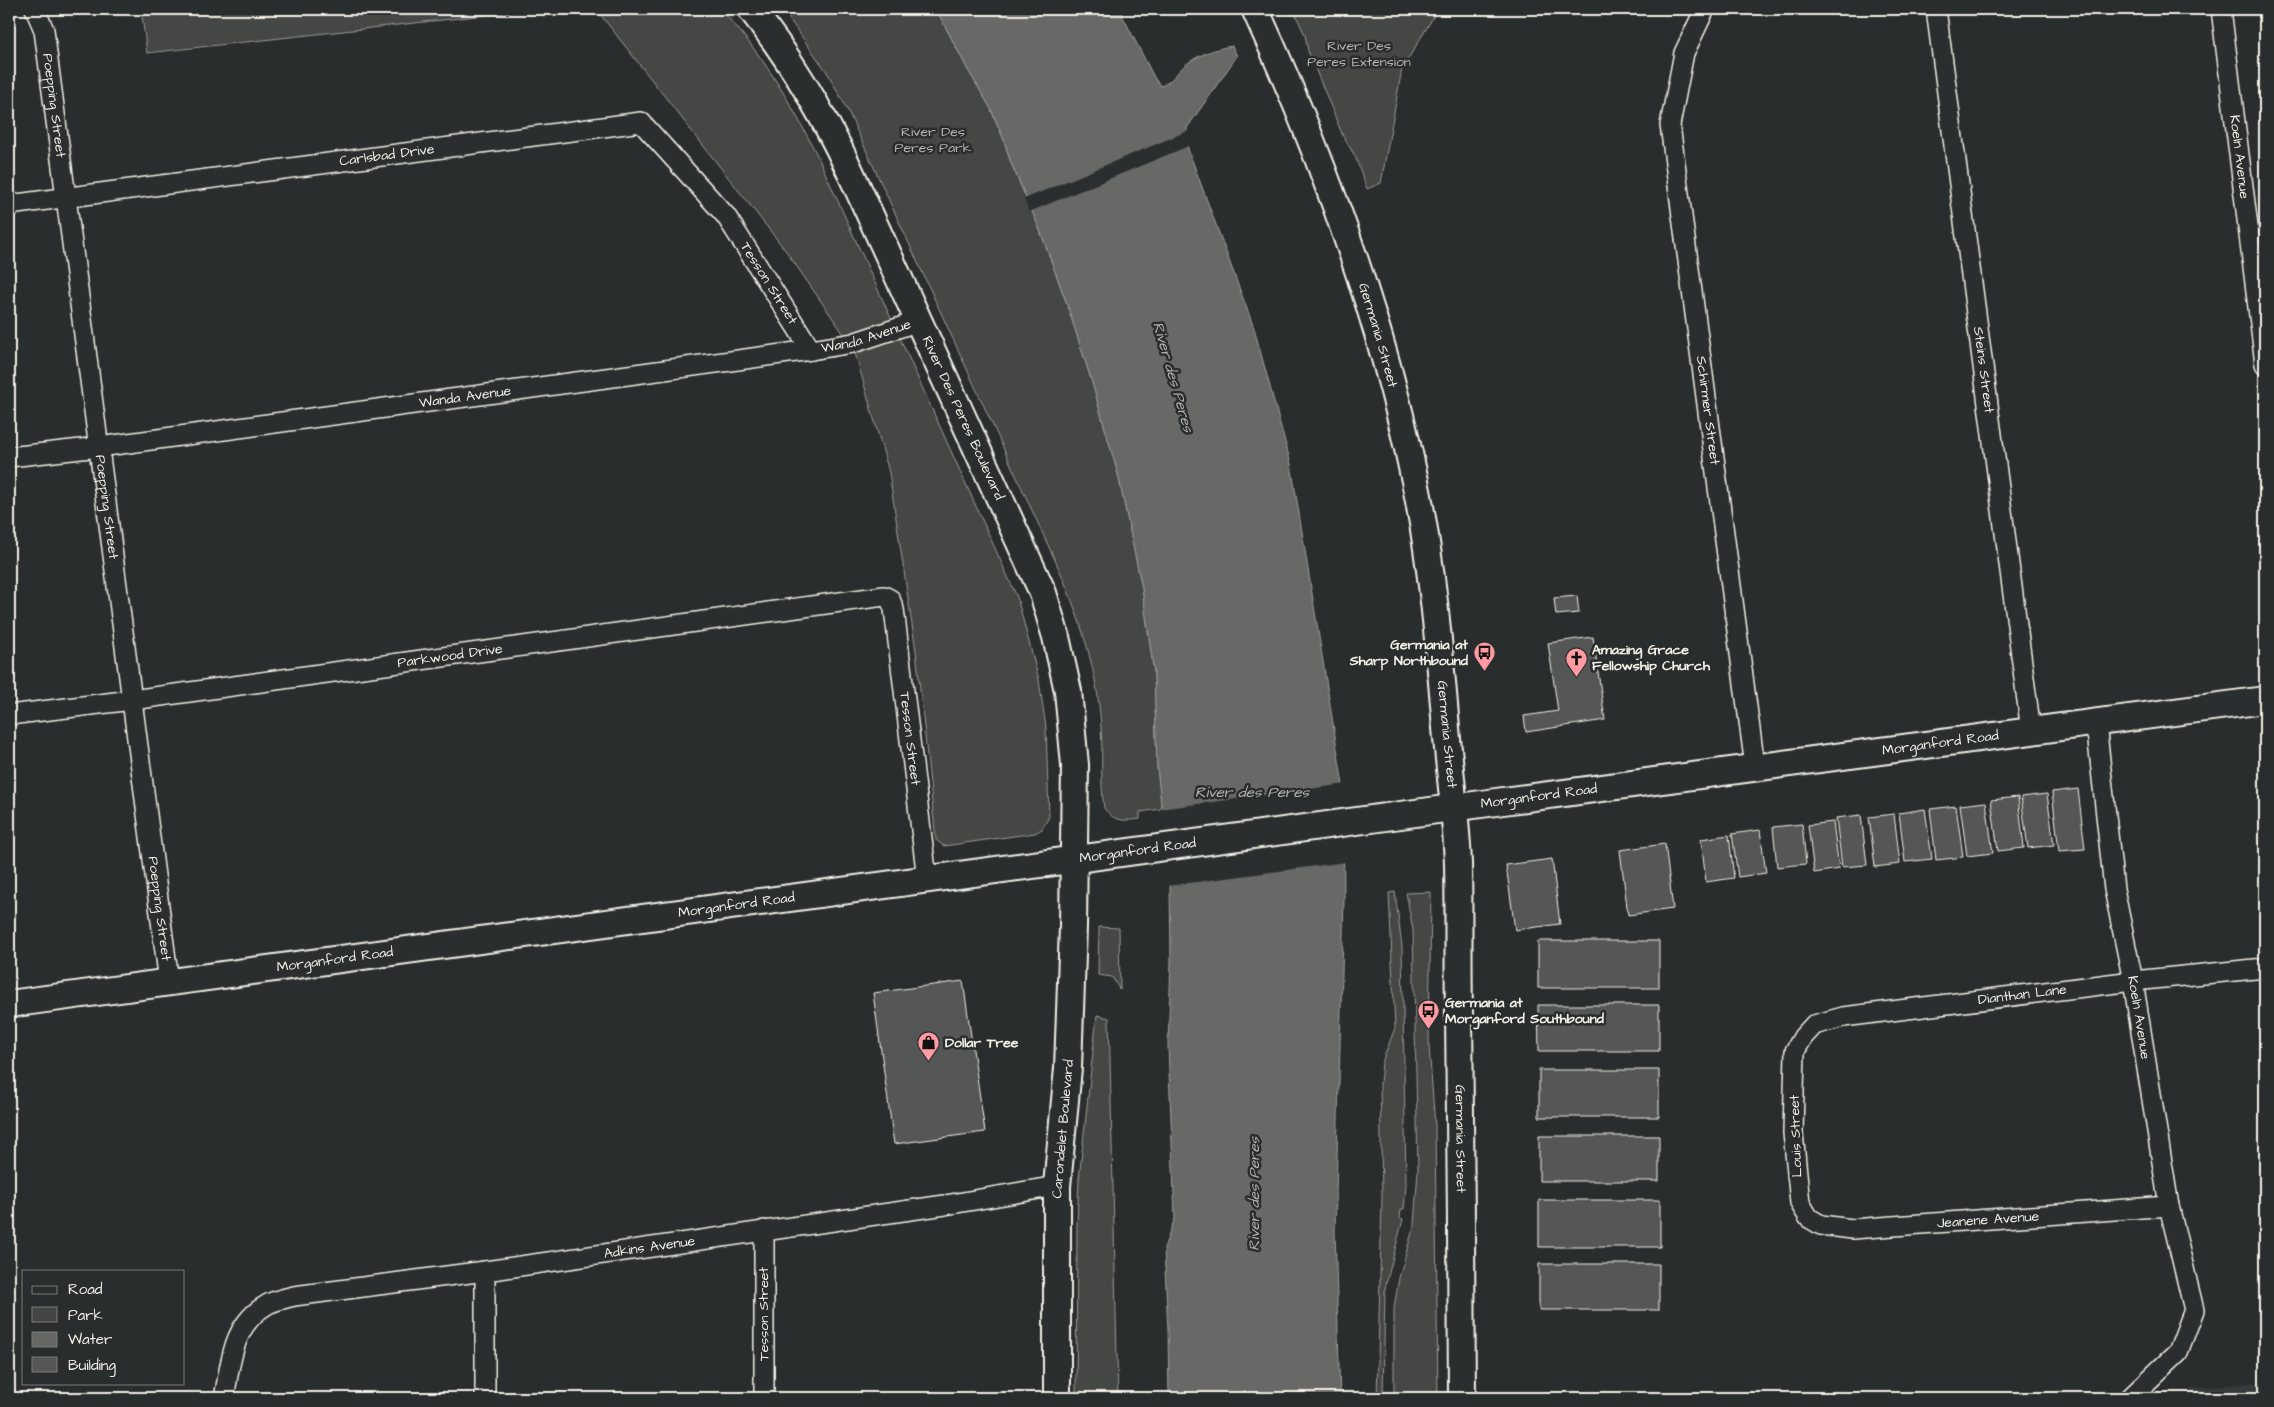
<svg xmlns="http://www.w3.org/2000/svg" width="2274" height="1407" font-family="'Architects Daughter',sans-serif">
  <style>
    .built { fill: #373a3a }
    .green { fill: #444645; stroke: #9c9c96 }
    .water { fill: #676866; stroke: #9f9f9a }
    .pier { fill: #2a2d2e }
    .building { fill: #555756; stroke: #f4f1e8 }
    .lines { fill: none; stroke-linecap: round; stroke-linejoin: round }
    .street-casing { stroke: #f4f1e8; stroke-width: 22 }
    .secondary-casing { stroke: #f4f1e8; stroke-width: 30 }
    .street { stroke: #2a2d2e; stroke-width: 19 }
    .secondary { stroke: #2a2d2e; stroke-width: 26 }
    .labels { text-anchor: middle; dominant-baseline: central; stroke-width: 5; stroke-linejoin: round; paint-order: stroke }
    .park-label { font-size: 14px; fill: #b6b5af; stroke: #2a2d2e }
    .street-label { font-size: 14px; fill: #f4f1e8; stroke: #2a2d2e }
    .poi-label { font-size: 14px; font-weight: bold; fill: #f4f1e8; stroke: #2a2d2e; text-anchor: start }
    .water-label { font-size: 15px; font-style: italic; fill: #b5b3ae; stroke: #2a2d2e }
  </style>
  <rect width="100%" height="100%" fill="#2a2d2e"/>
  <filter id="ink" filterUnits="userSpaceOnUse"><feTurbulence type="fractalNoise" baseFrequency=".02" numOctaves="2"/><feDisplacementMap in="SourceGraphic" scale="10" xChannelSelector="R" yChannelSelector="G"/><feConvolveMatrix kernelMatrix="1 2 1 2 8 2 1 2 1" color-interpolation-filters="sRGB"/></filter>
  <g filter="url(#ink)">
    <path class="built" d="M 2265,1382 L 2265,1398 L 2191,1398 L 2190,1388 Z"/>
    <path class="green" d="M 141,9 L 540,9 L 147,53 Z
      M 596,9 L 720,9 C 762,52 791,103 818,157 L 1017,597 L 1039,680 L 1046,728 L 1049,817 L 1042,829 L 1035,833 L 944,846 L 936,840 L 916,651 L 889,472 L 856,356 L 841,330 L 786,251 Z
      M 782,9 L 936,9 L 968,70 L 990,107 L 1004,140 L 1011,163 L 1038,225 L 1067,304 L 1091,379 L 1118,474 L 1142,588 L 1154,673 L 1157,767 L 1162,809 L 1140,812 L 1140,819 C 1124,821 1114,822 1104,808 C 1100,782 1103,754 1101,727 C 1098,673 1081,621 1060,571 L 847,109 L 827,72 Z
      M 1293,9 L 1438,9 L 1402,69 L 1381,183 L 1367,189 L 1355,156 L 1343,136 L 1308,51 L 1305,35 Z
      M 1395,892 L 1402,947 L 1406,1185 L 1404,1209 L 1401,1209 L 1400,1218 L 1403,1219 L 1385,1288 L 1383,1398 L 1377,1398 L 1382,1199 L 1380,1083 L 1382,1062 L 1395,1028 L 1389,893 Z
      M 1431,892 L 1429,1046 L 1435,1126 L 1438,1398 L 1394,1398 L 1394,1308 L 1399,1278 L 1414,1225 L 1418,1170 L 1413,930 L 1406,893 Z
      M 1099,927 L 1119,928 L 1120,990 L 1112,977 L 1098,975 Z
      M 1097,1015 L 1109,1018 L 1118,1398 L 1076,1398 L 1077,1225 L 1079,1179 Z"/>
    <path class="water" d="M 936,9 L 1119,9 L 1155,79 L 1161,86 C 1171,82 1175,75 1182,68 C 1196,55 1214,49 1232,46 L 1237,56 L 1187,128 L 1188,149 L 1254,328 L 1291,464 L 1343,785 L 1344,899 L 1335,1230 L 1340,1398 L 1169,1398 L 1168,1330 L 1164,1248 L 1175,1218 L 1168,1046 L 1171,960 L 1170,886 L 1157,767 L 1154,673 L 1142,588 L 1118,474 L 1091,379 L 1067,304 L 1038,225 L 1011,163 L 1004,140 L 990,107 L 968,70 Z"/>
    <path class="pier" d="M 1190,130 L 1191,145 L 1029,212 L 1024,199 Z
      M 1346,784 L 1346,862 L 1167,886 L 1160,809 Z"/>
    <path class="building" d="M 1577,596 L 1579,613 L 1556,615 L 1554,598 Z
      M 1593,637 L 1605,720 L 1526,732 L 1524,716 L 1558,711 L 1548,643 Z
      M 2078,789 L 2085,849 L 2059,851 L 2052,792 Z
      M 2047,794 L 2054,845 L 2028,848 L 2021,797 Z
      M 2018,797 L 2024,848 L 1998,851 L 1991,800 Z
      M 1986,802 L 1993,853 L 1967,856 L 1960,805 Z
      M 1956,806 L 1963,857 L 1936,860 L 1930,809 Z
      M 1925,809 L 1932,859 L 1905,862 L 1899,813 Z
      M 1894,814 L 1900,864 L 1875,867 L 1869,817 Z
      M 1861,815 L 1867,865 L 1842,867 L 1836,818 Z
      M 1833,822 L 1839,869 L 1814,873 L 1808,825 Z
      M 1802,824 L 1806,864 L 1777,867 L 1773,827 Z
      M 1760,830 L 1766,873 L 1738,877 L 1732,834 Z
      M 1729,835 L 1734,878 L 1706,882 L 1701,839 Z
      M 1665,844 L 1673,909 L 1628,915 L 1620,850 Z
      M 1552,859 L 1560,924 L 1515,930 L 1506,865 Z
      M 1538,941 L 1659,941 L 1659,988 L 1538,988 Z
      M 963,981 L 985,1132 L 894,1144 L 873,993 Z
      M 1538,1005 L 1659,1005 L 1659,1051 L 1539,1051 Z
      M 1539,1070 L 1659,1070 L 1659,1117 L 1539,1117 Z
      M 1539,1136 L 1659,1136 L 1659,1181 L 1539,1181 Z
      M 1539,1200 L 1660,1200 L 1660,1247 L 1539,1247 Z
      M 1539,1264 L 1659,1264 L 1659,1310 L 1539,1310 Z"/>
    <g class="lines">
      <defs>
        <g id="street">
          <path id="s1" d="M 35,9 L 44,30 L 169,982"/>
          <path id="s2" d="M 1705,9 L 1684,53 L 1670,125 L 1755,767"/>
          <path id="s3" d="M 1936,9 L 2031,731"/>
          <path id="s4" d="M 2221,9 L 2265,364"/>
          <path id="s5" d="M 9,205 L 641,122 L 726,216 L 811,350"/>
          <path id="s6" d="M 9,457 L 99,447 L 811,350 L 853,343 L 919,321"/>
          <path id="s7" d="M 9,715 L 132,700 L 884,596 L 890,599 L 894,609 L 927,879"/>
          <path id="s8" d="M 2096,723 L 2114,889 L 2133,981 L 2169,1206 L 2194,1310 L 2178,1352 L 2130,1398"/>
          <path id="s9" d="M 2169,1206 L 1852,1229 L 1821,1225 L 1809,1218 L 1800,1203 L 1793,1133 L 1795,1051 L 1803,1037 L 1814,1025 L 1843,1017 L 2133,981 L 2265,968"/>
          <path d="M 764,1230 L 764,1398"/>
          <path id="s10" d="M 224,1398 C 231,1362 232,1324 268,1304 C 276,1300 286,1298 294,1296 L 485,1271 L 945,1205 L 1057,1186"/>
          <path d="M 485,1398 L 485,1271"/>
        </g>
        <g id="secondary">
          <path id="s11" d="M 751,9 C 791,59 822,112 849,169 L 1043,593 L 1056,637 L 1068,691 L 1075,765 L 1073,926 L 1068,1068 L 1057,1186 L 1057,1398"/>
          <path id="s12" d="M 1255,9 C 1324,160 1381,317 1415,481 C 1432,562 1439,646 1446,728 C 1450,773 1456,818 1458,863 C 1459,913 1458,963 1459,1013 C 1460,1141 1462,1270 1462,1398"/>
          <path id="s13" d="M 9,1004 L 1496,802 L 2265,700"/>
        </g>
      </defs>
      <use href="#street" class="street-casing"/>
      <use href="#secondary" class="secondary-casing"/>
      <use href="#street" class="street"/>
      <use href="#secondary" class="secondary"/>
    </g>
  </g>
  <defs>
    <symbol id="bus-pin" viewBox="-11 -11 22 30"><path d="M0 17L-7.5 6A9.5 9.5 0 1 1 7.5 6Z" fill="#ff9aa2" stroke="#2a2d2e"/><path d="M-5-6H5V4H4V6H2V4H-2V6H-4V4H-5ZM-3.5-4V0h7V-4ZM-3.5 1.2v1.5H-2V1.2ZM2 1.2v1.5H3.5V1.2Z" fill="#111"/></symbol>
    <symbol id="church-pin" viewBox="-11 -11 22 30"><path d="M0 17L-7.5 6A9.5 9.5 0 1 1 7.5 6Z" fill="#ff9aa2" stroke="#2a2d2e"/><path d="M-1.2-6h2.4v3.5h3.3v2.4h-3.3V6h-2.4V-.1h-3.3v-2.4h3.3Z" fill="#111"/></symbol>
    <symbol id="shop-pin" viewBox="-11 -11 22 30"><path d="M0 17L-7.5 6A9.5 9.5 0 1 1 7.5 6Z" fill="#ff9aa2" stroke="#2a2d2e"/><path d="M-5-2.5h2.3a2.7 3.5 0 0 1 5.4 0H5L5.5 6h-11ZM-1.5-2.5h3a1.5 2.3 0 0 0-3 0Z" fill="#111"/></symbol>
  </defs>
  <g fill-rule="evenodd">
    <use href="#bus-pin" x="1472" y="640" width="25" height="34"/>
    <use href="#church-pin" x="1564" y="646" width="25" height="34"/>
    <use href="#bus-pin" x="1416" y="998" width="25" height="34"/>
    <use href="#shop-pin" x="916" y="1030" width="25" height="34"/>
  </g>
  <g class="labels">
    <g class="park-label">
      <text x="1359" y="46">River Des<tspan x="1359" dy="16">Peres Extension</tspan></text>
      <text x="933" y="132">River Des<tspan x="933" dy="16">Peres Park</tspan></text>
    </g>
    <g class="street-label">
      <text stroke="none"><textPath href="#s1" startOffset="99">Poepping Street</textPath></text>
      <text stroke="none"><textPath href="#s5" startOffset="381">Carlsbad Drive</textPath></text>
      <text stroke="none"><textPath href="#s4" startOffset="149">Koeln Avenue</textPath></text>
      <text stroke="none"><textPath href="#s5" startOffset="844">Tesson Street</textPath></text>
      <text stroke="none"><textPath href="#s6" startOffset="866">Wanda Avenue</textPath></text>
      <text stroke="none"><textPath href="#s12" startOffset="349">Germania Street</textPath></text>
      <text stroke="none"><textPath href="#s3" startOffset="364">Steins Street</textPath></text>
      <text stroke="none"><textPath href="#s6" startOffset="460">Wanda Avenue</textPath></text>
      <text stroke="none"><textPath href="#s2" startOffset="410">Schirmer Street</textPath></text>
      <text stroke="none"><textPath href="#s11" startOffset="462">River Des Peres Boulevard</textPath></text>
      <text stroke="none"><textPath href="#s1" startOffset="504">Poepping Street</textPath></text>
      <text stroke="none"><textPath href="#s7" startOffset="445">Parkwood Drive</textPath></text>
      <text stroke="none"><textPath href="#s12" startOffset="755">Germania Street</textPath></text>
      <text stroke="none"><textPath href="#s7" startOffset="1031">Tesson Street</textPath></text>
      <text stroke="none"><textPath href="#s13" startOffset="1949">Morganford Road</textPath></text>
      <text stroke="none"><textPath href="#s13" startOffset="1544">Morganford Road</textPath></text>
      <text stroke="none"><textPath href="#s13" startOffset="1139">Morganford Road</textPath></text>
      <text stroke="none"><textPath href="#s13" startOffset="734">Morganford Road</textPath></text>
      <text stroke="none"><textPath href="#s1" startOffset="909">Poepping Street</textPath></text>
      <text stroke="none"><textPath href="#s13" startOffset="329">Morganford Road</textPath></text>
      <text stroke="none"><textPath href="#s9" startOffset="776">Dianthan Lane</textPath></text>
      <text stroke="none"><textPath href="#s8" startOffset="298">Koeln Avenue</textPath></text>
      <text transform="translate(1063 1129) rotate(-85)">Carondelet Boulevard</text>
      <text transform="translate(1796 1136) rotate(-92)">Louis Street</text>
      <text stroke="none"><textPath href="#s12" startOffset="1160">Germania Street</textPath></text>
      <text transform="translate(1988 1220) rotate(-4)">Jeanene Avenue</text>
      <text stroke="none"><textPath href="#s10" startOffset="494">Adkins Avenue</textPath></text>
      <text transform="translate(764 1314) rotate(-90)">Tesson Street</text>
    </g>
    <g class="poi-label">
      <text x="1468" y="645" text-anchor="end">Germania at<tspan x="1468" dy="16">Sharp Northbound</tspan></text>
      <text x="1592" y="650">Amazing Grace<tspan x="1592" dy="16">Fellowship Church</tspan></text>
      <text x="1445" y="1003">Germania at<tspan x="1445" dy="16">Morganford Southbound</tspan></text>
      <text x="945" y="1043">Dollar Tree</text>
    </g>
    <g class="water-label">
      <text transform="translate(1173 377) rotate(74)">River des Peres</text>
      <text x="1252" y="792">River des Peres</text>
      <text transform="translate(1254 1194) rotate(-90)">River des Peres</text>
    </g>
  </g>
  <rect width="2274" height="1407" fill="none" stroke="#2a2d2e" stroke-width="30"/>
  <rect x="15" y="15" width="2244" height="1377" fill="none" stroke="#f4f1e8" stroke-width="2" filter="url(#ink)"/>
  <rect x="22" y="1270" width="162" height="115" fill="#2a2d2e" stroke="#7b7b78"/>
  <rect x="32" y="1286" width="25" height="8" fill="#2a2d2e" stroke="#7b7b78"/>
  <text x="68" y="1294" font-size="15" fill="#f4f1e8">Road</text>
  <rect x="32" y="1307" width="25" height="15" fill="#444645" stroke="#7b7b78"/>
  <text x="68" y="1320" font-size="15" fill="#f4f1e8">Park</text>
  <rect x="32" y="1332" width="25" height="15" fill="#676866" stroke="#7b7b78"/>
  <text x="68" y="1344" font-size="15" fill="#f4f1e8">Water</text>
  <rect x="32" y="1357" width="25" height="15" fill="#555756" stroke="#7b7b78"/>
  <text x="68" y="1370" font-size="15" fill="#f4f1e8">Building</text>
</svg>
